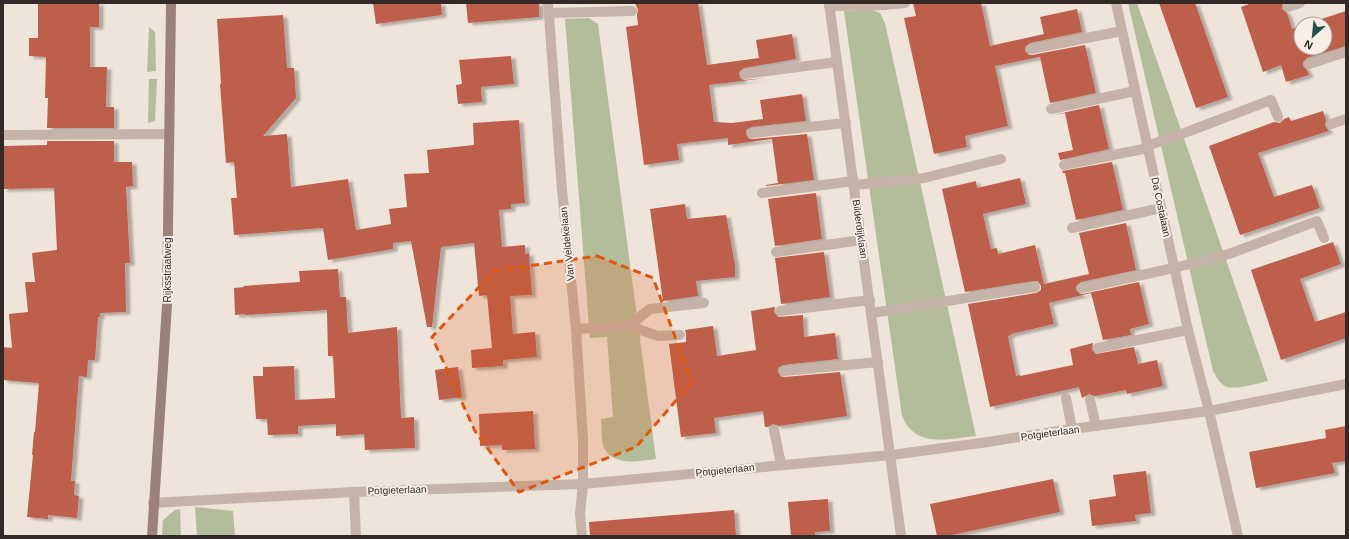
<svg xmlns="http://www.w3.org/2000/svg" width="1349" height="539" font-family="Helvetica,sans-serif">
  <style>
    .green { fill: #b4bd9b }
    .building { fill: #bd5e4b; filter: url(#shadow) }
    .lines { fill: none; stroke-linecap: round; stroke-linejoin: round }
    .service { stroke: #c6b3a7; stroke-width: 10 }
    .minor { stroke: #c6b3a7; stroke-width: 10 }
    .secondary { stroke: #9a8279; stroke-width: 10 }
    .marked { fill: #df570d; fill-opacity: 0.2; stroke: #df570d; stroke-width: 3; stroke-dasharray: 8 5; stroke-linejoin: round }
    .labels { text-anchor: middle; dominant-baseline: central; stroke-width: 4; stroke-linejoin: round; paint-order: stroke }
    .street-label { font-size: 10px; fill: #332a27; stroke: #f8eee6 }
  </style>
  <defs>
    <filter id="shadow"><feDropShadow dx="4.5" dy="2.5" stdDeviation="1" flood-color="#0004"/></filter>
  </defs>
  <rect width="100%" height="100%" fill="#efe4da"/>
  <path class="green" d="M 1128,3 L 1137,3 L 1268,381 C 1258,383 1234,391 1225,386 C 1219,383 1216,376 1213,371 Z
    M 870,9 L 880,13 L 885,23 L 976,436 C 955,438 927,446 910,429 C 907,426 904,420 902,416 L 844,11 Z
    M 589,18 L 598,24 L 656,459 C 638,461 615,467 604,448 C 601,442 602,426 601,419 L 613,417 L 607,337 L 590,338 L 565,19 Z
    M 149,27 L 155,32 L 156,71 L 147,72 Z
    M 149,79 L 157,79 L 155,121 L 148,123 Z
    M 195,507 L 233,511 L 235,536 L 197,536 Z
    M 180,509 L 181,536 L 162,536 L 163,520 L 175,510 Z"/>
  <path class="building" d="M 38,3 L 99,3 L 99,27 L 90,27 L 90,67 L 107,67 L 106,107 L 114,107 L 114,128 L 47,128 L 48,98 L 45,98 L 46,57 L 29,56 L 29,38 L 38,38 Z
    M 373,3 L 441,3 L 442,15 L 376,24 Z
    M 466,3 L 539,3 L 539,17 L 468,23 Z
    M 635,3 L 698,3 L 707,65 L 759,58 L 756,40 L 792,34 L 796,59 L 744,68 L 739,72 L 740,78 L 743,80 L 767,78 L 709,85 L 714,122 L 732,123 L 763,119 L 760,100 L 802,94 L 806,121 L 751,127 L 746,130 L 746,134 L 749,139 L 753,139 L 807,134 L 814,180 L 766,186 L 766,185 L 778,183 L 772,139 L 728,145 L 728,138 L 677,144 L 679,160 L 644,165 L 626,27 L 638,25 L 637,15 L 638,10 Z
    M 913,3 L 981,3 L 990,46 L 1044,34 L 1040,17 L 1077,9 L 1082,32 L 1030,43 L 1025,47 L 1025,51 L 1029,55 L 1032,55 L 1085,45 L 1096,93 L 1050,103 L 1040,57 L 995,66 L 1008,126 L 965,136 L 967,147 L 934,154 L 904,18 L 916,16 Z
    M 1159,3 L 1195,3 L 1228,97 L 1196,108 Z
    M 1252,3 L 1283,3 L 1282,9 L 1287,13 L 1292,29 L 1301,26 L 1301,48 L 1325,48 L 1325,24 L 1306,24 L 1346,11 L 1346,46 L 1307,58 L 1303,62 L 1303,66 L 1307,70 L 1309,75 L 1286,82 L 1281,65 L 1263,72 L 1241,7 Z
    M 283,15 L 287,68 L 294,68 L 296,98 L 263,136 L 287,134 L 291,187 L 348,179 L 356,230 L 391,224 L 389,209 L 407,207 L 404,174 L 429,173 L 427,150 L 474,145 L 473,123 L 519,120 L 525,203 L 511,204 L 511,209 L 499,210 L 502,247 L 525,245 L 525,254 L 529,253 L 532,295 L 510,296 L 513,334 L 535,332 L 537,357 L 503,360 L 503,366 L 472,368 L 471,350 L 492,348 L 487,295 L 479,296 L 474,243 L 441,247 L 432,327 L 427,327 L 411,241 L 393,243 L 393,249 L 328,260 L 323,228 L 234,235 L 231,198 L 237,198 L 234,162 L 226,163 L 220,84 L 221,84 L 217,19 Z
    M 511,56 L 514,84 L 481,87 L 482,102 L 458,104 L 456,85 L 462,84 L 459,60 Z
    M 1099,105 L 1109,149 L 1060,160 L 1058,153 L 1073,150 L 1065,113 L 1053,115 Z
    M 1323,111 L 1326,120 L 1325,126 L 1329,131 L 1258,153 L 1274,197 L 1312,185 L 1320,208 L 1240,235 L 1209,146 L 1274,122 L 1280,123 L 1284,119 L 1289,117 L 1291,121 Z
    M 47,141 L 114,141 L 114,162 L 132,162 L 133,186 L 126,187 L 130,263 L 125,263 L 126,312 L 100,313 L 100,317 L 98,317 L 95,360 L 88,360 L 87,377 L 79,376 L 71,481 L 75,481 L 74,495 L 79,496 L 77,518 L 48,515 L 48,519 L 27,517 L 33,455 L 32,455 L 34,432 L 35,432 L 39,383 L 3,380 L 3,347 L 12,348 L 9,314 L 28,312 L 25,282 L 35,282 L 32,253 L 57,250 L 54,188 L 3,189 L 3,146 L 47,145 Z
    M 1112,162 L 1123,210 L 1076,220 L 1065,173 L 1063,173 L 1062,171 Z
    M 1020,178 L 1026,204 L 983,214 L 991,249 L 997,248 L 998,254 L 1035,245 L 1044,284 L 1089,274 L 1079,233 L 1126,223 L 1136,270 L 1081,282 L 1076,286 L 1076,290 L 1080,294 L 1083,294 L 1139,282 L 1149,324 L 1130,329 L 1131,335 L 1103,340 L 1091,293 L 1049,303 L 1054,324 L 1011,334 L 1011,335 L 1008,336 L 1016,376 L 1019,375 L 1020,376 L 1073,365 L 1070,349 L 1093,343 L 1092,350 L 1096,354 L 1134,347 L 1138,364 L 1157,360 L 1163,386 L 1127,394 L 1126,390 L 1095,396 L 1089,394 L 1082,398 L 1079,387 L 990,407 L 968,304 L 1036,293 L 1041,290 L 1041,286 L 1038,281 L 1034,281 L 965,292 L 942,189 L 976,181 L 977,188 Z
    M 816,193 L 822,239 L 775,246 L 768,199 Z
    M 685,204 L 687,219 L 726,215 L 735,265 L 735,277 L 696,281 L 698,296 L 663,301 L 650,209 Z
    M 1333,242 L 1341,264 L 1300,279 L 1315,322 L 1346,312 L 1346,338 L 1281,360 L 1251,270 Z
    M 824,252 L 830,297 L 781,304 L 775,258 Z
    M 338,269 L 340,297 L 346,297 L 348,333 L 397,327 L 401,418 L 414,417 L 415,448 L 365,450 L 364,434 L 336,436 L 336,424 L 298,426 L 298,434 L 268,435 L 267,419 L 256,419 L 253,376 L 263,376 L 263,367 L 294,366 L 295,400 L 335,398 L 333,356 L 328,356 L 327,310 L 245,315 L 245,314 L 235,315 L 234,288 L 244,287 L 243,286 L 300,282 L 299,271 Z
    M 775,307 L 774,312 L 778,317 L 803,315 L 804,337 L 835,333 L 838,359 L 783,365 L 778,368 L 778,372 L 781,377 L 785,377 L 840,372 L 847,416 L 779,426 L 773,424 L 768,427 L 765,427 L 763,411 L 714,418 L 716,433 L 681,437 L 669,344 L 686,342 L 686,334 L 685,330 L 713,326 L 717,356 L 756,350 L 751,311 Z
    M 458,367 L 462,397 L 439,400 L 435,370 Z
    M 533,411 L 535,449 L 502,450 L 502,445 L 480,446 L 479,414 Z
    M 1346,426 L 1346,461 L 1332,463 L 1335,473 L 1256,488 L 1249,452 L 1326,438 L 1325,430 Z
    M 1146,471 L 1151,513 L 1135,515 L 1136,521 L 1092,526 L 1089,500 L 1116,496 L 1113,475 Z
    M 1053,479 L 1060,512 L 947,536 L 937,536 L 930,504 Z
    M 828,499 L 830,531 L 815,532 L 815,536 L 791,536 L 788,502 Z
    M 734,510 L 736,536 L 590,536 L 589,522 Z"/>
  <g class="lines">
    <path class="service" d="M 829,6 L 885,5 L 905,3
      M 1288,7 L 1300,3
      M 549,13 L 632,11
      M 1031,49 L 1122,31
      M 1309,64 L 1346,52
      M 745,74 L 837,62
      M 1051,109 L 1135,91
      M 1331,124 L 1346,119
      M 752,133 L 846,123
      M 3,135 L 169,134
      M 1147,146 L 1187,132 L 1271,100 L 1278,117
      M 1064,165 L 1148,148
      M 854,185 L 924,178 L 1001,159
      M 762,193 L 854,181
      M 1072,228 L 1161,208
      M 776,252 L 862,240
      M 1082,288 L 1174,268 L 1229,254 L 1317,221 L 1324,238
      M 780,311 L 870,300
      M 872,313 L 1035,287
      M 629,326 L 650,309 L 704,303
      M 576,329 L 629,326 L 658,336 L 680,335
      M 1098,348 L 1188,330
      M 784,371 L 878,362
      M 1066,398 L 1072,429
      M 1090,400 L 1096,426
      M 774,430 L 781,464"/>
    <path class="minor" d="M 548,3 L 562,190 L 576,329 L 583,440 L 583,484 L 580,513 L 582,536
      M 829,3 L 901,536
      M 1116,3 L 1188,330 L 1209,411 L 1238,536
      M 354,492 L 356,536
      M 153,503 L 354,492 L 583,484 L 891,455 L 981,443 L 1072,429 L 1209,411 L 1346,384"/>
    <path class="secondary" d="M 152,536 L 167,305 L 171,3"/>
  </g>
  <path class="marked" d="M 597,256 L 653,278 L 692,382 L 636,447 L 519,492 L 475,431 L 432,337 L 494,271 Z"/>
  <g class="labels">
    <g class="street-label">
      <text transform="translate(1161 207) rotate(78)">Da Costalaan</text>
      <text transform="translate(860 229) rotate(82)">Bilderdijklaan</text>
      <text transform="translate(567 244) rotate(-96)">Van Veldekelaan</text>
      <text transform="translate(167 270) rotate(-90)">Rijksstraatweg</text>
      <text transform="translate(1050 433) rotate(-8)">Potgieterlaan</text>
      <text transform="translate(725 470) rotate(-6)">Potgieterlaan</text>
      <text transform="translate(397 490) rotate(-2)">Potgieterlaan</text>
    </g>
  </g>
  <rect width="1349" height="539" fill="none" stroke="#332a27" stroke-width="8"/>
  <g transform="translate(1313 36) rotate(207)"><circle r="19" fill="#f8eee6" stroke="#a9a09a"/>
  <path d="M0-3L7 15L0 10L-7 15Z" fill="#205251"/>
  <text y="-6" font-size="11" font-weight="bold" text-anchor="middle" fill="#332a27">N</text>
  </g>
</svg>
